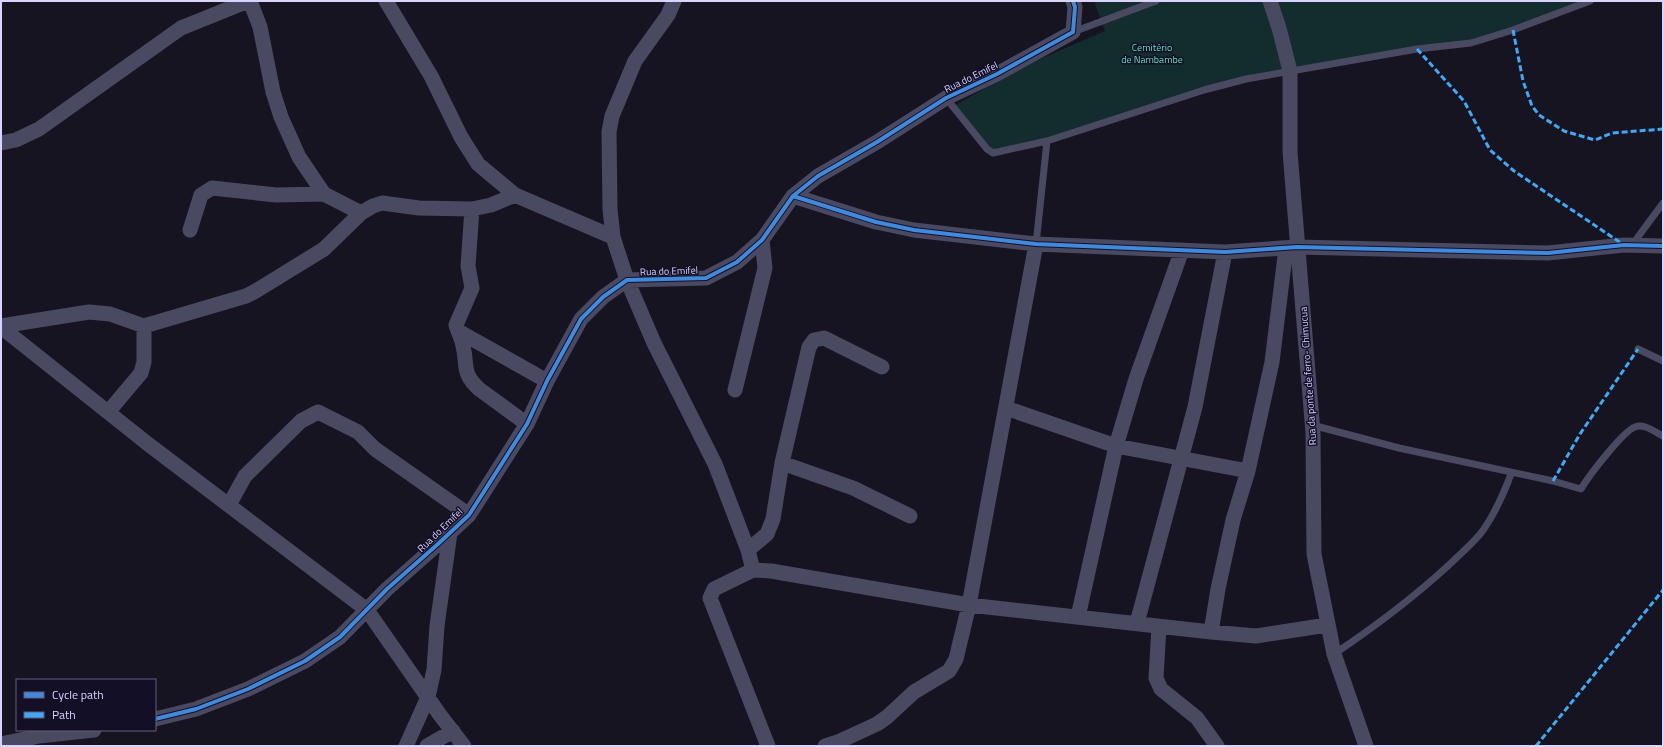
<svg xmlns="http://www.w3.org/2000/svg" width="1664" height="747" font-family="'Titillium Web',sans-serif">
  <style>
    .green { fill: #132c2d }
    .lines { fill: none; stroke-linecap: round; stroke-linejoin: round }
    .service { stroke: #4a4962; stroke-width: 7 }
    .minor { stroke: #4a4962; stroke-width: 15 }
    .quiet { stroke: #3fa9f5; stroke-width: 3; stroke-dasharray: 6 3; stroke-linecap: butt }
    .cycleway-casing { stroke: #130f26; stroke-width: 6 }
    .cycleway { stroke: #408adc; stroke-width: 4 }
    .labels { text-anchor: middle; dominant-baseline: central; stroke-width: 3; stroke-linejoin: round; paint-order: stroke }
    .park-label { font-size: 10px; fill: #5fe0c0; stroke: #130f26 }
    .street-label { font-size: 10px; fill: #d9d4ff; stroke: #130f26 }
  </style>
  <rect width="100%" height="100%" fill="#161421"/>
  <path class="green" d="M 1094,1 L 1590,1 L 1471,43 L 1246,79 L 1047,141 L 993,153 L 954,106 L 1026,65 L 1105,31 Z"/>
  <g class="lines">
    <path class="service" d="M 1073,32 L 1156,1
      M 946,98 L 987,149 L 993,153 L 1047,141 L 1204,90 L 1246,79 L 1417,49 L 1471,43 L 1513,30 L 1590,1
      M 1036,244 L 1047,141
      M 1632,245 L 1663,203
      M 1638,349 L 1663,361
      M 1312,425 L 1399,448 L 1553,481 L 1581,489 C 1588,477 1623,431 1635,427 C 1644,423 1655,432 1663,436
      M 1334,654 C 1376,626 1413,598 1450,564 C 1461,553 1475,542 1484,529 C 1496,511 1504,493 1511,474"/>
    <path class="minor" d="M 250,1 L 260,27 L 273,92 L 281,117 L 299,157 L 324,194 L 361,213
      M 386,1 L 431,76 L 461,137 L 478,164 L 515,195 L 613,237
      M 674,1 L 668,15 L 635,61 L 612,116 L 609,132 L 610,209 L 613,237 L 627,280 L 654,343 L 715,464 L 748,550 L 753,570
      M 1270,1 L 1279,28 L 1290,71 L 1290,152 L 1313,433 L 1314,554 L 1334,654 L 1366,746
      M 1,143 L 16,140 L 39,129 L 181,28 L 248,1
      M 793,196 L 876,222 L 914,230 L 1036,244 L 1225,252 L 1297,247 L 1548,253 L 1624,245 L 1663,246
      M 472,209 L 468,266 L 472,288 L 456,325 C 458,332 462,339 463,346 C 468,366 461,372 479,389 L 527,424
      M 190,230 L 201,195 L 212,188 L 276,195 L 324,194
      M 1,326 L 89,312 L 110,314 L 144,326 L 246,296 L 254,292 L 324,249 L 361,213 L 373,206 L 382,203 L 419,208 L 472,209 L 491,205 L 515,195
      M 1,327 L 148,444 L 367,610 L 440,715 L 464,746
      M 458,331 L 547,381
      M 735,390 L 765,268 L 762,240
      M 1006,408 L 1116,446 L 1248,471
      M 109,411 L 141,373 L 144,362 L 144,326
      M 782,463 L 853,488 L 910,516
      M 229,505 L 245,476 L 301,421 L 318,412 L 358,432 L 375,449 L 469,515
      M 748,550 L 767,534 L 773,519 L 782,463 L 809,347 L 814,340 L 824,338 L 882,367
      M 1078,617 L 1116,446 L 1136,379 L 1182,250
      M 1137,623 L 1195,407 L 1225,252
      M 1159,627 L 1156,678 L 1161,689 L 1197,718 L 1217,746
      M 1211,632 L 1218,589 L 1233,520 L 1248,471 L 1272,362 L 1286,248
      M 155,719 L 196,709 L 248,689 L 305,661 L 340,637 L 387,589 L 438,544 L 469,515 L 527,424 L 547,381 L 581,319 L 603,297 L 627,280 L 706,278 L 737,262 L 762,240 L 793,196 L 818,176 L 877,142 L 946,98 L 997,74 L 1073,32 L 1075,7 L 1073,1
      M 1,744 L 39,736 L 94,730
      M 406,746 L 428,697 L 434,670 L 437,626 L 450,533
      M 427,746 L 453,731
      M 768,746 L 710,598 L 714,589 L 753,570 L 771,571 L 969,605 L 1211,632 L 1256,636 L 1327,625
      M 825,746 L 840,741 L 877,724 L 887,717 L 914,692 L 949,671 L 956,659 L 969,605 L 1036,244"/>
    <path class="quiet" d="M 1513,30 L 1523,81 L 1532,106 L 1539,115 L 1564,131 L 1595,140 L 1612,133 L 1663,129
      M 1417,49 L 1464,101 L 1490,150 L 1514,171 L 1624,245
      M 1553,481 L 1580,434 L 1638,349
      M 1536,746 L 1663,590"/>
    <defs>
      <path id="cycleway" d="M 793,196 L 876,222 L 914,230 L 1036,244 L 1225,252 L 1297,247 L 1548,253 L 1624,245 L 1663,246
        M 155,719 L 196,709 L 248,689 L 305,661 L 340,637 L 387,589 L 438,544 L 469,515 L 527,424 L 547,381 L 581,319 L 603,297 L 627,280 L 706,278 L 737,262 L 762,240 L 793,196 L 818,176 L 877,142 L 946,98 L 997,74 L 1073,32 L 1075,7 L 1073,1"/>
    </defs>
    <use href="#cycleway" class="cycleway-casing"/>
    <use href="#cycleway" class="cycleway"/>
  </g>
  <g class="labels">
    <g class="park-label">
      <text x="1152" y="47">Cemitério<tspan x="1152" dy="12">de Nambambe</tspan></text>
    </g>
    <g class="street-label">
      <text transform="translate(971 77) rotate(-26)">Rua do Emifel</text>
      <text transform="translate(669 271) rotate(-2)">Rua do Emifel</text>
      <text transform="translate(1308 376) rotate(-94)">Rua da ponte de ferro- Chimucua</text>
      <text transform="translate(440 530) rotate(-44)">Rua do Emifel</text>
    </g>
  </g>
  <rect width="1664" height="747" fill="none" stroke="#d9d4ff" stroke-width="4"/>
  <rect x="16" y="679" width="140" height="52" fill="#130f26" stroke="#625e7d"/>
  <rect x="24" y="692" width="20" height="6" fill="#408adc" stroke="#625e7d"/>
  <text x="52" y="699" font-size="12" fill="#d9d4ff">Cycle path</text>
  <rect x="24" y="712" width="20" height="6" fill="#3fa9f5" stroke="#625e7d"/>
  <text x="52" y="719" font-size="12" fill="#d9d4ff">Path</text>
</svg>
